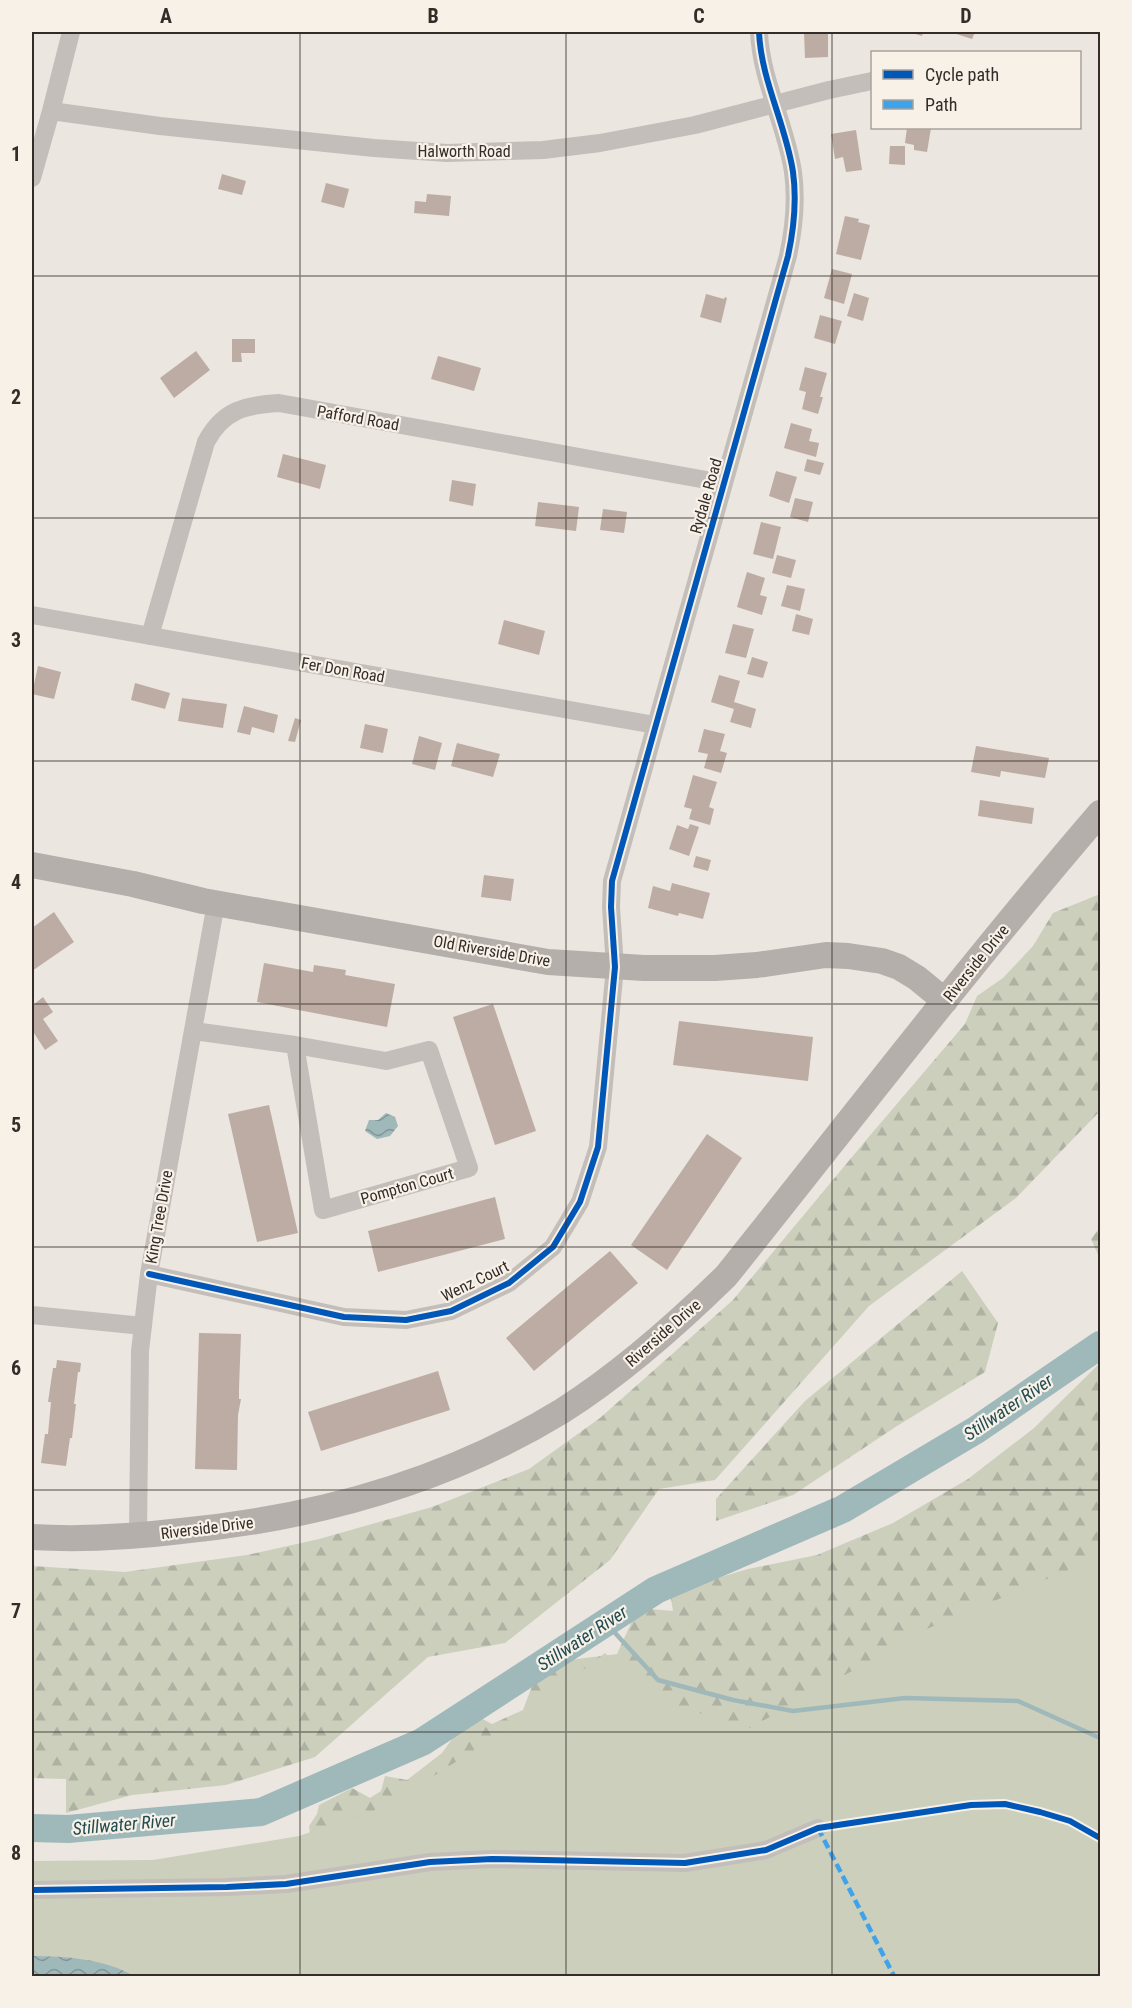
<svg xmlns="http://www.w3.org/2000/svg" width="1132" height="2008" font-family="'Roboto Condensed',sans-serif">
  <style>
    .forest { fill: url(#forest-firs) }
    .green { fill: #cbcfbc }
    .water { fill: url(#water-waves) }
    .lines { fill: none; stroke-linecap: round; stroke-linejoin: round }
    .stream { stroke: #9fb8ba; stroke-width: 4.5 }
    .river { stroke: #9fb8ba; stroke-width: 28 }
    .building { fill: #bdaca4 }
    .street { stroke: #c3beb9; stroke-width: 18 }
    .secondary { stroke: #b4afaa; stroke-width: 26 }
    .quiet { stroke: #3ea3eb; stroke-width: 4.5; stroke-dasharray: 9 4.5; stroke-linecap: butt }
    .cycleway-casing { stroke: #f7f1e8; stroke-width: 10 }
    .cycleway { stroke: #0057b8; stroke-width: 6 }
    .grid { fill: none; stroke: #342c28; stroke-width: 1.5; stroke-opacity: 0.55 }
    .labels { text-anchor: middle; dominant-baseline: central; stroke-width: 4.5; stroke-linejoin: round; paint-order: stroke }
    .street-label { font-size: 16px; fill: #342c28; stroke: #f7f1e8 }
    .water-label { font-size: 18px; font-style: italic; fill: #224b50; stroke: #f7f1e8 }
    .neatline { fill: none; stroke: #342c28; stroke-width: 2 }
    .grid-label { font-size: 20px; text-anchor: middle; font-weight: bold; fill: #342c28 }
  </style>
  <defs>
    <pattern id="forest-firs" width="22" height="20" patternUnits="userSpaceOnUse" patternTransform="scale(1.5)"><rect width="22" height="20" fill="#cbcfbc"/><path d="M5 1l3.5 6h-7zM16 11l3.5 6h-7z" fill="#afb2a2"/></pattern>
    <pattern id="water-waves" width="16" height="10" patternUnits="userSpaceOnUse" patternTransform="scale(1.5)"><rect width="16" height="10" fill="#9fb8ba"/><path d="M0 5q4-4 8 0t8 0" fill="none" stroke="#829697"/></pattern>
  </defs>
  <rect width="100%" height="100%" fill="#ebe6e0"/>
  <path class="forest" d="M 1100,894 L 1100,1111 L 1016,1198 L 869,1306 L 715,1480 L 659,1489 L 610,1560 L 505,1643 L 428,1657 L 315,1757 L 226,1785 L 132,1795 L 66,1813 L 66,1779 L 32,1778 L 32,1566 L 125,1572 L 247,1555 L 319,1539 L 432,1507 L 529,1469 L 600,1418 L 733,1300 L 867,1139 L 965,1024 L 977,996 L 1003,978 L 1033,946 L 1053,913 Z
    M 1100,1227 L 1100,1259 L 1091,1239 Z
    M 962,1271 L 998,1323 L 985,1372 L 897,1426 L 793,1495 L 716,1521 L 716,1499 L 805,1401 Z
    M 1100,1363 L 1100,1565 L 1016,1677 L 314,1870 L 309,1826 L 317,1814 L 319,1805 L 352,1788 L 370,1798 L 381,1791 L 385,1776 L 407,1780 L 442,1753 L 455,1735 L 459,1713 L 473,1714 L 492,1724 L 523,1710 L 535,1678 L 569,1660 L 617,1654 L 638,1608 L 673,1611 L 668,1581 L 693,1566 L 714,1579 L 748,1569 L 817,1555 L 893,1523 L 968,1479 L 1034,1428 Z"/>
  <path class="green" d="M 1100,1557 L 1100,1976 L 32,1976 L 32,1861 L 153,1860 L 299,1836 L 387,1806 L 490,1740 L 605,1653 L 620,1669 L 659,1701 L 750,1728 L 931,1627 Z"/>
  <path class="water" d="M 386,1113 L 395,1117 L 398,1126 L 390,1136 L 377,1139 L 365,1131 L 369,1120 L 378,1120 Z
    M 32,1956 C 65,1956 105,1959 134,1976 L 32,1976 Z"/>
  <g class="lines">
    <path class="stream" d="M 606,1623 L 658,1680 L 733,1700 L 793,1711 L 905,1698 L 1018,1701 L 1100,1738"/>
    <path class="river" d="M 32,1828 L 68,1829 L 261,1812 L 422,1742 L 656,1590 L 843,1509 L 976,1430 L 1100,1345"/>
  </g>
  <path class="building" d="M 804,32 L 828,32 L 828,57 L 805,58 Z
    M 912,32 L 923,32 L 922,36 L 912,33 Z
    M 950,32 L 975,32 L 972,39 Z
    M 907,128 L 931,128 L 927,152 L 914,150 L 914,145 L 905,143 Z
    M 856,130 L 862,170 L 846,172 L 843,157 L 835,159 L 831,134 Z
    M 890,146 L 905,146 L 905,165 L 889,164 Z
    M 222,174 L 246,181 L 242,195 L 218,189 Z
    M 326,183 L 349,189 L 344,208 L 321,202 Z
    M 427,194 L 451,196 L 449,216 L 414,213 L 415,201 L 426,202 Z
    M 845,216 L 859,219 L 858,222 L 870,225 L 861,260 L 836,254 Z
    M 832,269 L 852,274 L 844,304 L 824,298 Z
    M 854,293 L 869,298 L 863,321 L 847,316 Z
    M 706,294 L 724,299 L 725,297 L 727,298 L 721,323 L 700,317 Z
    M 820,315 L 842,321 L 835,344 L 814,338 Z
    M 232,339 L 255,339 L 255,353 L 241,353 L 242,362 L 232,362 Z
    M 196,351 L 210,370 L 174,398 L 160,378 Z
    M 438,356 L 481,368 L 474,391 L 431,379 Z
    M 805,367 L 827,373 L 820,397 L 823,397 L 818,414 L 802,409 L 806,392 L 799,390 Z
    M 791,423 L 812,429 L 809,441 L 819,443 L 816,457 L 784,448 Z
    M 283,454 L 326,465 L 320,489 L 277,477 Z
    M 807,459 L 824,463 L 820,475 L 804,471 Z
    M 776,471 L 797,477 L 789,503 L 769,496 Z
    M 452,480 L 476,484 L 473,506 L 449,501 Z
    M 795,498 L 813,502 L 808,522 L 790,517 Z
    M 538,502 L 579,507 L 576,531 L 535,526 Z
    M 603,509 L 627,512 L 624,533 L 600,530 Z
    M 761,522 L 781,527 L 773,559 L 753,554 Z
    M 777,555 L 796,560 L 791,578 L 772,573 Z
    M 747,572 L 765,578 L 760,595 L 767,597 L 762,615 L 737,607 Z
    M 787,585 L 805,589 L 800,611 L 781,606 Z
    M 796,614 L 813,619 L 809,635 L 792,631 Z
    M 504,620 L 545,631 L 539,655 L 498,644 Z
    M 733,624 L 754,629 L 746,658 L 725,653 Z
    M 752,657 L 768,662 L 763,678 L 747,674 Z
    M 38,666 L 61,672 L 54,699 L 32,694 Z
    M 719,675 L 740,681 L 734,702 L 756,709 L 751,728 L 730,722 L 734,709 L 711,702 Z
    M 135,683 L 170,693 L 165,709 L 131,700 Z
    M 182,698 L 227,704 L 223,728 L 178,721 Z
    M 244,706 L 278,715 L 274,733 L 252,727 L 250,735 L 237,732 Z
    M 295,718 L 301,720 L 295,742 L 288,741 Z
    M 365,724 L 388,729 L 383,753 L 360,748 Z
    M 704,729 L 725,734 L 720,751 L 727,753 L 721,773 L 704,768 L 708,754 L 698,752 Z
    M 419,736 L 442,743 L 435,770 L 412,764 Z
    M 457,743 L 500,754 L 493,777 L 451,766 Z
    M 976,746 L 1049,758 L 1045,778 L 1001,771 L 1000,777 L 971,772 Z
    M 693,775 L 717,782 L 709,807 L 714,809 L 710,825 L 689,819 L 692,809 L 684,807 Z
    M 980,800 L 1034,808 L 1032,824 L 978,816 Z
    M 690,824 L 699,827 L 689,856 L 669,849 L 677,825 L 688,829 Z
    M 696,856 L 711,860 L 708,871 L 693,867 Z
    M 484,875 L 514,879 L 511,901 L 481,897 Z
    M 672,883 L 710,893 L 703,919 L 679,913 L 678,916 L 648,908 L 653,886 L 670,891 Z
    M 54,912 L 74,942 L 32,971 L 32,928 Z
    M 264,963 L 313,972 L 314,965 L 346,970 L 345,975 L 395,984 L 387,1027 L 257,1002 Z
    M 43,997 L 53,1012 L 43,1019 L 58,1041 L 45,1050 L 32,1030 L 32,1006 Z
    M 493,1004 L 536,1131 L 495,1145 L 453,1017 Z
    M 679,1021 L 813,1037 L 808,1081 L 673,1065 Z
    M 269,1105 L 298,1233 L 257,1242 L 228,1114 Z
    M 707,1134 L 742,1158 L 667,1270 L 631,1245 Z
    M 495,1197 L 505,1239 L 378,1272 L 368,1231 Z
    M 610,1251 L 638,1283 L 534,1371 L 506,1338 Z
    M 199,1333 L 241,1334 L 239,1388 L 239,1399 L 241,1399 L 238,1415 L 237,1470 L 195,1469 Z
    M 57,1360 L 81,1363 L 80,1372 L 78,1372 L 74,1404 L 76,1404 L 72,1438 L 70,1438 L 66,1466 L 41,1463 L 45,1434 L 48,1434 L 51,1402 L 48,1402 L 53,1368 L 56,1368 Z
    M 438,1371 L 450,1410 L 321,1451 L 308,1412 Z"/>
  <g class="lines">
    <path class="street" d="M 51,111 L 160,126 L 374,148 L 447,153 L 543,150 L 600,143 L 695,125 L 829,90 L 872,81
      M 32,178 L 51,111 L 71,32
      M 32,615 L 655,725
      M 150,636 L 206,442 C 223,410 245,405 279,403 L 723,483
      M 194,1031 L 295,1045
      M 295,1045 L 386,1061 L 429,1050 L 469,1168 L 323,1210 Z
      M 149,1274 L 344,1317 L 406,1320 L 451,1311 L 509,1283 L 553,1247 L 580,1202 L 598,1147 L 615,967 L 611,907 L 612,881 L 788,256 C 794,228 797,201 793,172 C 786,125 761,80 759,32
      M 32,1315 L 143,1326
      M 138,1536 L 140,1351 L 149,1274 L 216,903
      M 32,1890 L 227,1887 L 286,1884 L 430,1862 L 492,1859 L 685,1863 L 766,1850 L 818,1828"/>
    <path class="secondary" d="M 32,865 L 133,884 L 203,901 L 548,962 L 644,968 L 715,968 L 757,965 L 826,955 L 848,956 L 882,961 L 899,967 L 917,978 L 945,1001
      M 32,1537 C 82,1540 131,1537 181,1531 C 315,1518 446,1482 562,1411 C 622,1373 676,1325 726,1276 C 850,1121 971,963 1100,813"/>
    <path class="quiet" d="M 818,1828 L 894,1976"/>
    <defs>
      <path id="cycleway" d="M 149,1274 L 344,1317 L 406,1320 L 451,1311 L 509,1283 L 553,1247 L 580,1202 L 598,1147 L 615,967 L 611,907 L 612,881 L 788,256 C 794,228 797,201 793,172 C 786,125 761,80 759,32
        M 32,1890 L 227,1887 L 286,1884 L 430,1862 L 492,1859 L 685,1863 L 766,1850 L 818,1828 L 971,1805 L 1005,1804 L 1040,1812 L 1070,1821 L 1100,1838"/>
    </defs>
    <use href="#cycleway" class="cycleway-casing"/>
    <use href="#cycleway" class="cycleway"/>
  </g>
  <path class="grid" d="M 300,32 L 300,1976M 566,32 L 566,1976M 832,32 L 832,1976M 32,276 L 1100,276M 32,518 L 1100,518M 32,761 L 1100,761M 32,1004 L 1100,1004M 32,1247 L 1100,1247M 32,1490 L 1100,1490M 32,1732 L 1100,1732"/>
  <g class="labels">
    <g class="street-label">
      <text x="464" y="151">Halworth Road</text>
      <text transform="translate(358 418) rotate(10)">Pafford Road</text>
      <text transform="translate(706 496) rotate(-74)">Rydale Road</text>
      <text transform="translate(343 670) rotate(10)">Fer Don Road</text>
      <text transform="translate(492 951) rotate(10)">Old Riverside Drive</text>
      <text transform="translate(976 963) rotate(-51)">Riverside Drive</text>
      <text transform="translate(407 1186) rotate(-16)">Pompton Court</text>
      <text transform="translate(159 1217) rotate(-80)">King Tree Drive</text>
      <text transform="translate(475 1281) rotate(-26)">Wenz Court</text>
      <text transform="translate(663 1333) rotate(-41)">Riverside Drive</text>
      <text transform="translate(207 1528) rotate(-7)">Riverside Drive</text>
    </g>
    <g class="water-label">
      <text transform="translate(1008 1407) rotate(-34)">Stillwater River</text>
      <text transform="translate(582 1638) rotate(-33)">Stillwater River</text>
      <text transform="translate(124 1824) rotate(-5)">Stillwater River</text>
    </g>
  </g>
  <rect width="1132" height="2008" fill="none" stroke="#f7f1e8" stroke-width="66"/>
  <rect x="871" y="51" width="210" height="78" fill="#f7f1e8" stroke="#a9a29b" stroke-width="1.5"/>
  <rect x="883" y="70" width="30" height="9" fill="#0057b8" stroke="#a9a29b" stroke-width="1.5"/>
  <text x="925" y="81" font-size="18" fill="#342c28">Cycle path</text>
  <rect x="883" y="100" width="30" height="9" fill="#3ea3eb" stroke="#a9a29b" stroke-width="1.5"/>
  <text x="925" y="111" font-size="18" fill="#342c28">Path</text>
  <rect x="33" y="33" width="1066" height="1942" class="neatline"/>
  <g class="grid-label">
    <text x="166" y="23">A</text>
    <text x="433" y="23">B</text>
    <text x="699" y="23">C</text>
    <text x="966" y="23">D</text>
    <text x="16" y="161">1</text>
    <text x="16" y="404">2</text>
    <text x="16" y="647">3</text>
    <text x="16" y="889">4</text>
    <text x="16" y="1132">5</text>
    <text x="16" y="1375">6</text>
    <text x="16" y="1618">7</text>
    <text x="16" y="1860">8</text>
  </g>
</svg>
